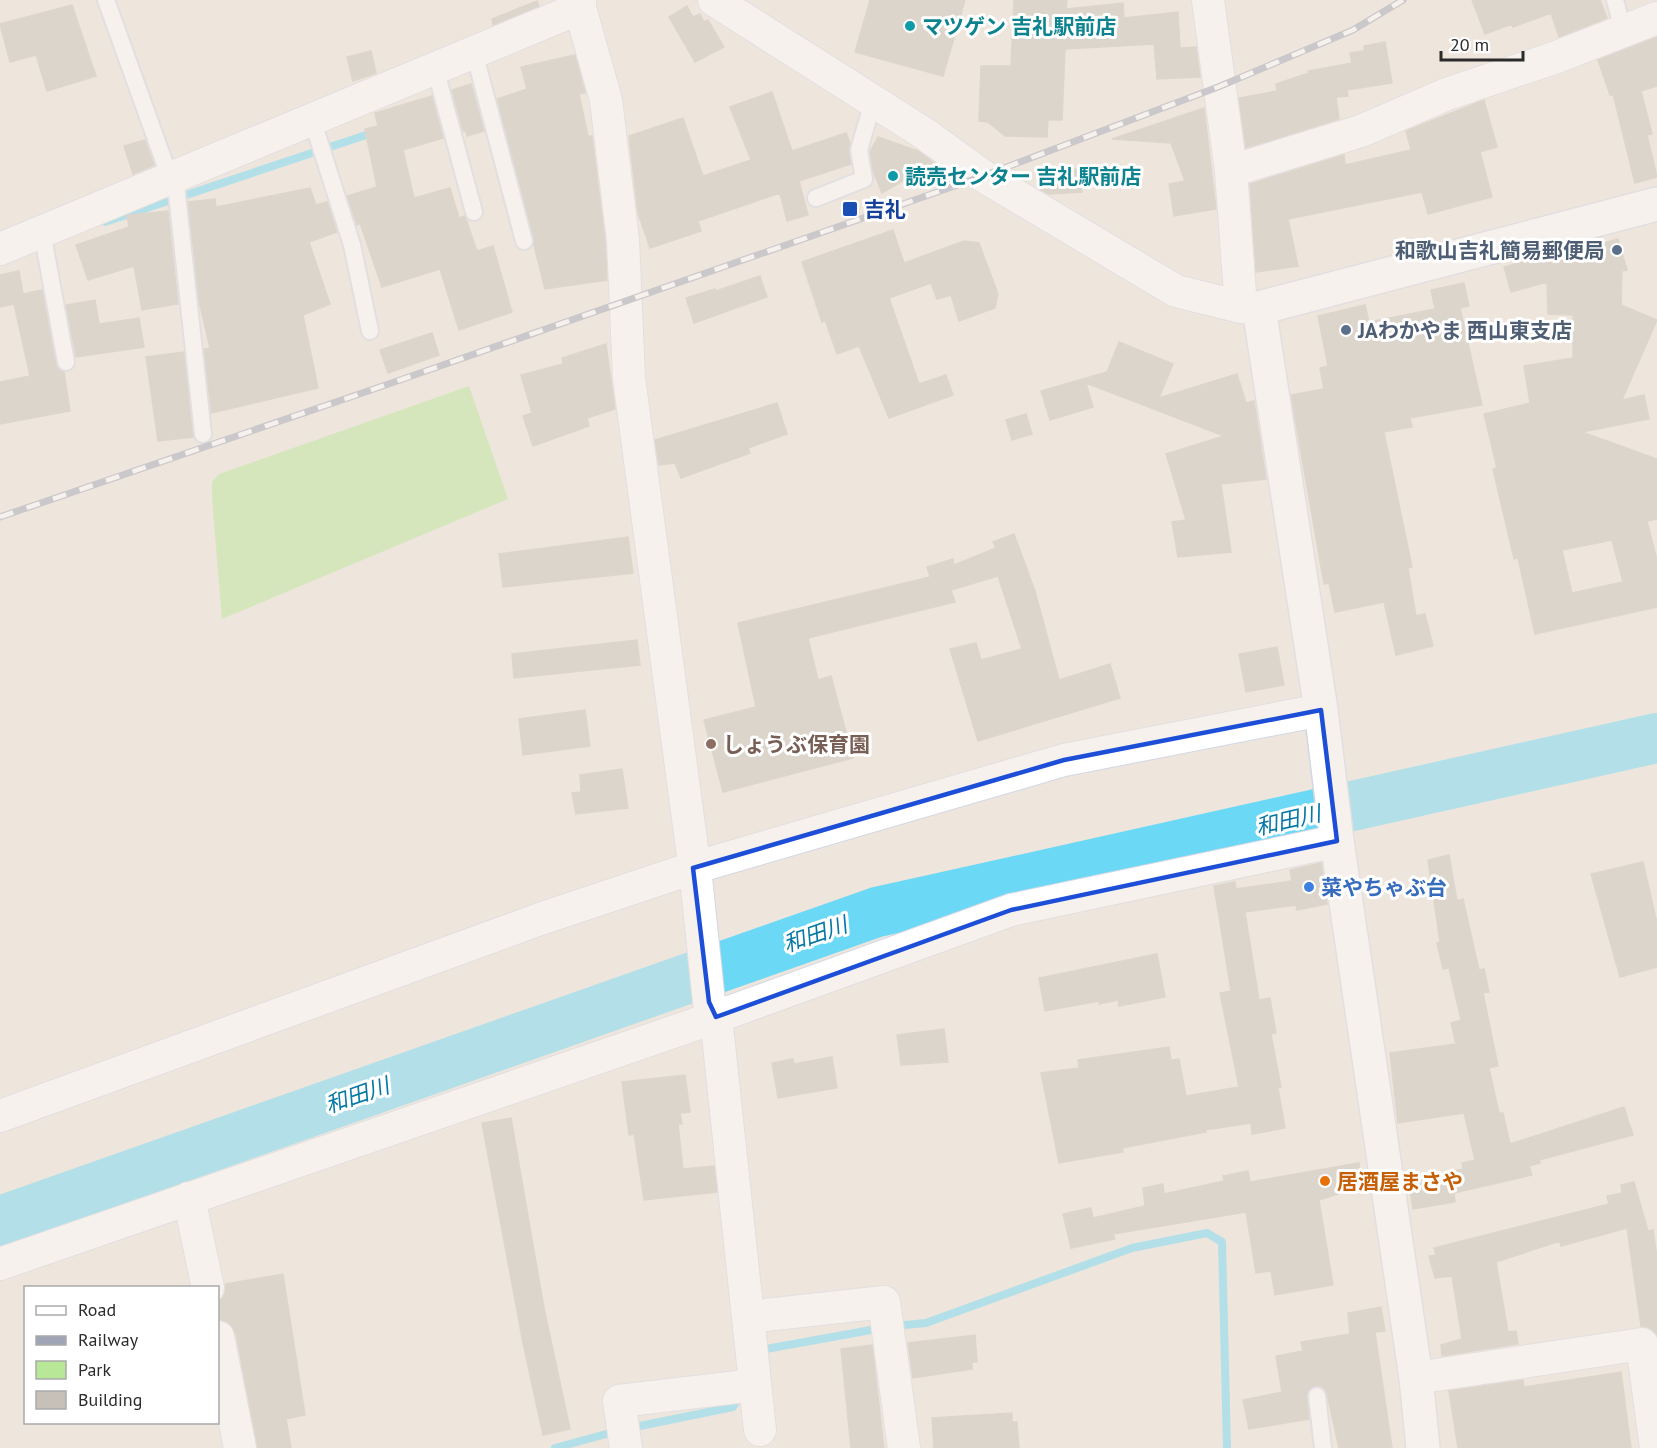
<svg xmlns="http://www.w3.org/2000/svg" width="1657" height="1448" font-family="'PT Sans','Noto Sans JP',sans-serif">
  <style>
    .green { fill: #b7e797 }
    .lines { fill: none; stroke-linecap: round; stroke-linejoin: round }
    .stream { stroke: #6bd9f5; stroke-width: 8 }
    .river { stroke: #6bd9f5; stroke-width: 50 }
    .building { fill: #c6c0b8; stroke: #c9c1b6; stroke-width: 1.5; fill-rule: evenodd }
    .lane-casing { stroke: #d2d7e5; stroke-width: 20 }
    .street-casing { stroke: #d2d7e5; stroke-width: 34 }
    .secondary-casing { stroke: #d2d7e5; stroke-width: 36 }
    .lane { stroke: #fff; stroke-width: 16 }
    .street { stroke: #fff; stroke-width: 32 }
    .secondary { stroke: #fff; stroke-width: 33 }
    .rail-casing { stroke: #9fa4b7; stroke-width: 7 }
    .rail { stroke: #fff; stroke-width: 4.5; stroke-dasharray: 14; stroke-linecap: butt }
    .marked { fill: none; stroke: #1d4ed8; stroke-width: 4.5; stroke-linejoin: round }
    .culture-dot { fill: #0f9aa8; stroke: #fff; stroke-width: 2 }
    .transit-dot { fill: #1a4fb4; stroke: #fff; stroke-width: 2 }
    .service-dot { fill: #5c6f8a; stroke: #fff; stroke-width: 2 }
    .education-dot { fill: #8d6e63; stroke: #fff; stroke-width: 2 }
    .shop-dot { fill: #3f7fe0; stroke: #fff; stroke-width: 2 }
    .food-dot { fill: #e8710a; stroke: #fff; stroke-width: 2 }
    .labels { text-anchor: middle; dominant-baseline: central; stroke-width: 6; stroke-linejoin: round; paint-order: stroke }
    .culture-label { font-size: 21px; font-weight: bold; fill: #0d838f; stroke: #fff; text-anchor: start }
    .transit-label { font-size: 21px; font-weight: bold; fill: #164399; stroke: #fff; text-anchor: start }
    .service-label { font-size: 21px; font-weight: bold; fill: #4e5e75; stroke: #fff; text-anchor: end }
    .education-label { font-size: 21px; font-weight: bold; fill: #785e54; stroke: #fff; text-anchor: start }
    .shop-label { font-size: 21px; font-weight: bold; fill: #366cbe; stroke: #fff; text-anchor: start }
    .food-label { font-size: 21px; font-weight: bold; fill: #c56008; stroke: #fff; text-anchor: start }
    .water-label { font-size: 22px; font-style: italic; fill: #0678a4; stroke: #fff }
  </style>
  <rect width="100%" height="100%" fill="#eee5dd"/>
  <path class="green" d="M 469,386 L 508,499 L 222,619 L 212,498 L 212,482 L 219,474 Z"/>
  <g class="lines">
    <path class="stream" d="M 105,222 L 375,132
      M 894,1326 L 926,1323 L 1132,1248 L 1207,1233 L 1222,1242 L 1227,1448
      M 762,1355 L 766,1349 L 882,1328
      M 630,1428 L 733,1407 L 740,1395
      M 555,1448 L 617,1431"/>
    <path class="river" d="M 0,1221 L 877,912 L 1657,738"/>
  </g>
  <path class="building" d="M 870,0 L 965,0 L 943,76 L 855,52 Z
    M 1014,0 L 1067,0 L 1066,9 L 1123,3 L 1124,18 L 1178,12 L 1180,48 L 1196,47 L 1200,77 L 1157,79 L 1154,44 L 1065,49 L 1062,120 L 1048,120 L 1047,137 L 1005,136 L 988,122 L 979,121 L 981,66 L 1011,66 Z
    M 1472,0 L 1600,0 L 1607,18 L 1559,37 L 1551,13 L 1513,27 L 1512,24 L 1485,34 Z
    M 537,1 L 539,6 L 493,25 L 492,19 Z
    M 72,5 L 96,76 L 47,91 L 36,55 L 10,62 L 0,24 Z
    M 687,6 L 693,17 L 700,14 L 704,22 L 708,20 L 724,47 L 695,62 L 669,17 Z
    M 1657,37 L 1657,86 L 1641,91 L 1652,134 L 1647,135 L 1657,177 L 1635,183 L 1613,94 L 1610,95 L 1598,60 Z
    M 1385,42 L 1392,83 L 1347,90 L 1348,96 L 1336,97 L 1339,119 L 1246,148 L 1239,98 L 1277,91 L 1276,84 L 1309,73 L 1308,71 L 1352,63 L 1350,53 L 1364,51 L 1364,46 Z
    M 371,51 L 376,73 L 353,81 L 347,57 Z
    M 575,55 L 585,93 L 579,94 L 588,136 L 592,136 L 605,241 L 607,280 L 545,289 L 497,99 L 527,89 L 521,67 Z
    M 471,84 L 484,131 L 467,136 L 466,131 L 463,131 L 452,90 Z
    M 772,92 L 792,151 L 846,133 L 850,143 L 851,164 L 799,181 L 808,215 L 787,221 L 780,193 L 698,221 L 701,231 L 650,248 L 638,213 L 629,136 L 683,118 L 703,176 L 751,160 L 730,107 Z
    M 432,96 L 443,138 L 403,150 L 414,198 L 450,188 L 459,218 L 465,216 L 466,219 L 477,251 L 493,246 L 512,312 L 459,330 L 440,269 L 382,287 L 360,223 L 357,225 L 347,196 L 377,187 L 365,129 L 378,126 L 375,113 Z
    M 1484,100 L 1497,147 L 1480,152 L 1492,197 L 1428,214 L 1422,192 L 1288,219 L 1298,266 L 1256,272 L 1250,184 L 1344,155 L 1345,165 L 1411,150 L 1406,131 Z
    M 1204,108 L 1216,209 L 1174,216 L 1169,184 L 1185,181 L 1171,143 L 1112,139 Z
    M 878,137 L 918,151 L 934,163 L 882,193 L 873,171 L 870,152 Z
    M 145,140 L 154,165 L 133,174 L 124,146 Z
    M 1081,169 L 1082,192 L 1049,194 L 1041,190 L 1041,171 Z
    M 310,188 L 316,205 L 327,202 L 337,232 L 309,242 L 330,304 L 303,315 L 318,388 L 211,413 L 204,349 L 210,348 L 199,301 L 188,202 L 215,199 L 216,207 Z
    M 168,211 L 178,304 L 142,310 L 134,266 L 88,280 L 76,245 L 129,227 L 127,216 L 130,215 Z
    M 893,230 L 904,263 L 964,241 L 979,243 L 998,294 L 995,308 L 959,321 L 951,295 L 937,299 L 931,283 L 889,298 L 919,384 L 946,375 L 953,395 L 889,418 L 859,346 L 837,354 L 825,320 L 822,322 L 802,262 Z
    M 1618,239 L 1627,270 L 1622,271 L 1621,305 L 1657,320 L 1622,400 L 1644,395 L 1649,419 L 1582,432 L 1657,459 L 1657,519 L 1647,521 L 1657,560 L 1657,607 L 1535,634 L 1518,558 L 1514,559 L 1493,469 L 1497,468 L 1484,414 L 1530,403 L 1524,366 L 1573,358 L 1573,315 L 1548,314 L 1547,282 L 1511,292 L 1504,267 L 1553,253 L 1553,255 L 1568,251 L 1568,253 ZM 1612,540 L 1623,582 L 1572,593 L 1562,550 Z
    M 19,271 L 23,294 L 42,290 L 56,364 L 64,372 L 70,411 L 0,424 L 0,382 L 30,376 L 14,304 L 0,307 L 0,275 Z
    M 760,276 L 767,297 L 694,323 L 686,298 L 715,289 L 716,291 Z
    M 1464,283 L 1469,306 L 1460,308 L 1482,405 L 1410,418 L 1412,427 L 1384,432 L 1412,567 L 1408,568 L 1416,616 L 1425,614 L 1433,646 L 1396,655 L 1384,602 L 1335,612 L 1329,583 L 1324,584 L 1291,395 L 1324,389 L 1320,368 L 1328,366 L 1318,316 L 1365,305 L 1369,322 L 1435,309 L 1431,290 Z
    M 95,300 L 99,324 L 139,318 L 144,347 L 76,357 L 66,305 Z
    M 432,333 L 439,355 L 388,373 L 380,350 Z
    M 1119,342 L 1173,364 L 1159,398 L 1237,374 L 1246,403 L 1254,401 L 1266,479 L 1221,484 L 1231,552 L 1178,557 L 1172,522 L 1186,520 L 1166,454 L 1224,436 L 1086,383 L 1093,407 L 1050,420 L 1041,391 L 1107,372 Z
    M 606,344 L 615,409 L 587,418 L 589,426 L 533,446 L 523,416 L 532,413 L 521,375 L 563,364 L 562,358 Z
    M 184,352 L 193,437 L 158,441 L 146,357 Z
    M 777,403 L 787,434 L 748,448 L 750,453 L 681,478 L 675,463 L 659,465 L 655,440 Z
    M 1026,414 L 1032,434 L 1012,440 L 1006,420 Z
    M 1014,534 L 1035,591 L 1059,680 L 1110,664 L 1120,698 L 978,741 L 950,649 L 976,643 L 981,660 L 1022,649 L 998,576 L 951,590 L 955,602 L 808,638 L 818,680 L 831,676 L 853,758 L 723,792 L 704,720 L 756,707 L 738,623 L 930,577 L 927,567 L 953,559 L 954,565 L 996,548 L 993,542 Z
    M 628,537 L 633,573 L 503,587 L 499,554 Z
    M 637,640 L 640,665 L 514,678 L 512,654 Z
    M 1277,647 L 1284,685 L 1246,692 L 1239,654 Z
    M 585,710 L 590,746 L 523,755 L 519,719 Z
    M 622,769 L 628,808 L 576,814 L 572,793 L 581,792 L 580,775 Z
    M 1449,855 L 1457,901 L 1463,899 L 1479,970 L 1484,969 L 1489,992 L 1483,993 L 1498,1066 L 1489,1068 L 1499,1113 L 1503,1113 L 1510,1144 L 1624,1107 L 1633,1135 L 1539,1160 L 1540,1163 L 1529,1166 L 1532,1175 L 1454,1193 L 1455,1202 L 1413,1209 L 1409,1184 L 1417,1183 L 1416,1178 L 1463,1169 L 1462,1163 L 1475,1160 L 1464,1113 L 1398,1123 L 1390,1053 L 1456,1044 L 1451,1023 L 1461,1020 L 1449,968 L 1443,969 L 1437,943 L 1440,942 L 1428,860 Z
    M 1643,862 L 1657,923 L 1657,967 L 1620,977 L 1591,874 Z
    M 1321,863 L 1327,904 L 1297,910 L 1296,905 L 1245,912 L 1259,1000 L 1270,998 L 1276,1033 L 1271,1034 L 1281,1087 L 1278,1088 L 1285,1128 L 1252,1134 L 1251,1123 L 1205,1130 L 1206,1132 L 1122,1148 L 1123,1152 L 1059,1163 L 1041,1073 L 1079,1068 L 1078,1060 L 1169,1047 L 1171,1060 L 1179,1059 L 1186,1096 L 1239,1087 L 1220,993 L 1231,991 L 1214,886 L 1235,882 L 1236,889 L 1292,881 L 1290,870 Z
    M 1157,954 L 1165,997 L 1119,1006 L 1118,1000 L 1099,1004 L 1099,1001 L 1045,1011 L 1039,978 Z
    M 944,1029 L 948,1062 L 901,1065 L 897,1035 Z
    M 832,1057 L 837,1088 L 778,1098 L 772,1063 L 793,1059 L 794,1064 Z
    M 685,1075 L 690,1112 L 680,1113 L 682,1124 L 678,1124 L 683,1169 L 714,1166 L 717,1192 L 644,1200 L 634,1134 L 629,1135 L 622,1082 Z
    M 511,1118 L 544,1308 L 570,1429 L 543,1435 L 523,1343 L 482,1123 Z
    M 1359,1163 L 1361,1187 L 1319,1200 L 1333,1285 L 1275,1295 L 1271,1271 L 1256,1273 L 1246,1212 L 1113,1234 L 1115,1239 L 1071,1248 L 1063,1214 L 1091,1208 L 1093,1218 L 1145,1206 L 1143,1188 L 1163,1184 L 1164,1194 L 1224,1181 L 1223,1176 L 1248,1171 L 1250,1182 Z
    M 1634,1182 L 1648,1231 L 1653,1230 L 1657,1257 L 1657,1335 L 1649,1328 L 1641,1326 L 1627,1228 L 1561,1246 L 1560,1241 L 1496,1262 L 1508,1332 L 1516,1331 L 1518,1344 L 1442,1356 L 1441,1345 L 1462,1339 L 1452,1276 L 1435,1278 L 1429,1256 L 1436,1255 L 1434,1248 L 1609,1204 L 1607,1196 L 1622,1193 L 1621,1185 Z
    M 283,1274 L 305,1415 L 286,1419 L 291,1448 L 258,1448 L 236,1334 L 231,1325 L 219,1320 L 218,1303 L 225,1294 L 226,1284 Z
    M 1381,1307 L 1385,1331 L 1375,1332 L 1392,1448 L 1339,1448 L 1327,1394 L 1322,1387 L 1316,1386 L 1307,1392 L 1309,1419 L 1249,1429 L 1243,1400 L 1282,1392 L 1276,1356 L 1303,1351 L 1301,1342 L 1350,1334 L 1348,1313 Z
    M 975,1335 L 977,1362 L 972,1362 L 972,1369 L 913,1378 L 908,1343 Z
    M 872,1345 L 884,1448 L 851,1448 L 841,1349 Z
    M 1621,1372 L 1631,1448 L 1458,1448 L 1449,1391 L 1523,1380 L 1524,1387 Z
    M 1012,1413 L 1012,1422 L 1017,1422 L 1019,1448 L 934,1448 L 932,1418 Z"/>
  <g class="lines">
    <defs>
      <path id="lane" d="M 106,0 L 170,178
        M 1615,0 L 1623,30
        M 474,52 L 524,241
        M 435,68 L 474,212
        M 312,119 L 352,245 L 370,331
        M 175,176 L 203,434
        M 816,198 L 864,179 L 859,150 L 873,101
        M 42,232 L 66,362
        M 1317,1396 L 1323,1448"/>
      <path id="street" d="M 714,0 L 925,134 L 983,176 L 1176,291 L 1241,307 L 1259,308
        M 1208,0 L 1231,171 L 1241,307
        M 580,8 L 606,100 L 623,240 L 629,378 L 696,878 L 709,1002 L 716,1017 L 760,1430
        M 1231,171 L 1361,131 L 1447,94 L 1554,58 L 1657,18
        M 0,249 L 580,8 L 580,0
        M 0,1116 L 540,919 L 693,868 L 1064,760 L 1321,710
        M 189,1198 L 208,1288
        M 0,1264 L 716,1017 L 1011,910 L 1337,841
        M 748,1317 L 884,1302 L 904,1448
        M 218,1337 L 240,1448
        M 1416,1378 L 1642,1344 L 1656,1448
        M 626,1448 L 619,1401 L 755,1385"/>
      <path id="secondary" d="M 1423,1448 L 1416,1378 L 1337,841 L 1321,710 L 1259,308 L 1657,204"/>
    </defs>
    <use href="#lane" class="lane-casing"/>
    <use href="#street" class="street-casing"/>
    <use href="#secondary" class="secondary-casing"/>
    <use href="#lane" class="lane"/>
    <use href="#street" class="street"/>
    <use href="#secondary" class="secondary"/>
    <defs>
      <path id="rail" d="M 0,517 L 403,379 L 983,176 L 1218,87 L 1353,30 L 1403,0"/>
    </defs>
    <use href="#rail" class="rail-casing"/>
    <use href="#rail" class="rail"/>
  </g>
  <path d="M0 0H1657V1448H0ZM 1321,710 L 1337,841 L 1011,910 L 716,1017 L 709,1002 L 693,868 L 1064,760 Z" fill="#eee5dd" fill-opacity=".55" fill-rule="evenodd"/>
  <path class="marked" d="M 1321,710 L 1337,841 L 1011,910 L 716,1017 L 709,1002 L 693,868 L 1064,760 Z"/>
  <g class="culture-dot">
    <circle cx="910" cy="26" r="6"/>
    <circle cx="893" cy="176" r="6"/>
  </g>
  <rect class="transit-dot" x="842" y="201" width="16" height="16" rx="3"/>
  <g class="service-dot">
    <circle cx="1617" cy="250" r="6"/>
    <circle cx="1346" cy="330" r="6"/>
  </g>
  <circle class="education-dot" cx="711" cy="744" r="6"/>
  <circle class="shop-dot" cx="1309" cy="887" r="6"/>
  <circle class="food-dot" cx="1325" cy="1181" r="6"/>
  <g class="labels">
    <g class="culture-label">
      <text x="922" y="26">マツゲン 吉礼駅前店</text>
      <text x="905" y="176">読売センター 吉礼駅前店</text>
    </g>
    <g class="transit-label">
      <text x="864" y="209">吉礼</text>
    </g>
    <g class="service-label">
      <text x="1605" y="250">和歌山吉礼簡易郵便局</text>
      <text x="1358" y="330" text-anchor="start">JAわかやま 西山東支店</text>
    </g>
    <g class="education-label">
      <text x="723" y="744">しょうぶ保育園</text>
    </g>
    <g class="shop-label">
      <text x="1321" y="887">菜やちゃぶ台</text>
    </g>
    <g class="food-label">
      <text x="1337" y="1181">居酒屋まさや</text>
    </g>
    <g class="water-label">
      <text transform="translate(1288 820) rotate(-13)">和田川</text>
      <text transform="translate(815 934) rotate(-19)">和田川</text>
      <text transform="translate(357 1095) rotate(-19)">和田川</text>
    </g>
  </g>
  <rect x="24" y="1286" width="195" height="138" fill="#ffffff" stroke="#aaaaaa" stroke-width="1.5"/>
  <rect x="36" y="1306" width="30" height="9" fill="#ffffff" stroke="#aaaaaa" stroke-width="1.5"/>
  <text x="78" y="1316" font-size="18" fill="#2b2b2b">Road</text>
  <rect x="36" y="1336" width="30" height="9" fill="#9fa4b7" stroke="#aaaaaa" stroke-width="1.5"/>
  <text x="78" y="1346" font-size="18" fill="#2b2b2b">Railway</text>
  <rect x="36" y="1361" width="30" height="18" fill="#b7e797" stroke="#aaaaaa" stroke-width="1.5"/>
  <text x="78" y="1376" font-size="18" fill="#2b2b2b">Park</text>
  <rect x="36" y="1391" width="30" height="18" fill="#c6c0b8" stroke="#aaaaaa" stroke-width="1.5"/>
  <text x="78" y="1406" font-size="18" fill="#2b2b2b">Building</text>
  <path d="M1441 51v9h82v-9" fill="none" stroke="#2b2b2b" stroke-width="3"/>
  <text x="1450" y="51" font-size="18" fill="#2b2b2b" stroke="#ffffff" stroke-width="4.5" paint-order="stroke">20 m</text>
</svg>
